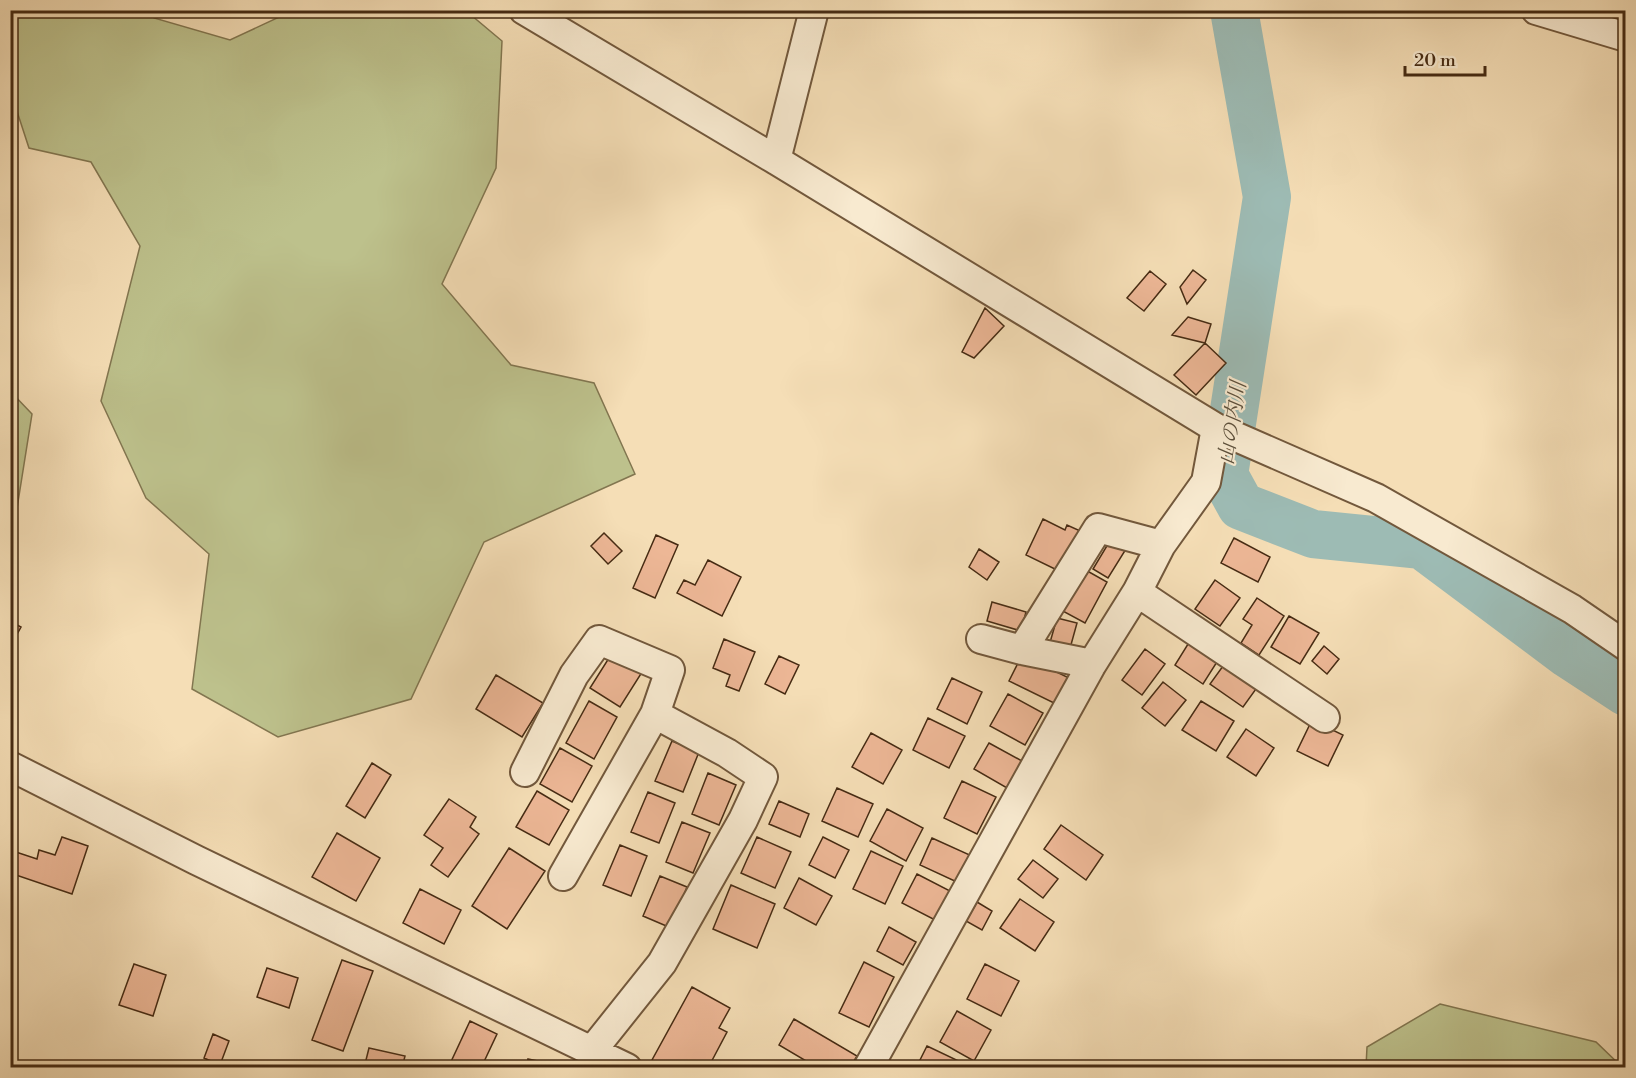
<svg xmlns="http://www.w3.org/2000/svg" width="1636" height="1078" font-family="'Libre Bodoni','Noto Serif JP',serif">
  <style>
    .green { fill: #bdc18c; stroke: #827650; stroke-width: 1.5 }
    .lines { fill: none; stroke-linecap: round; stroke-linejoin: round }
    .river { stroke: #9dbbb4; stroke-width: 48 }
    .building { fill: #edb796; stroke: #462b13; stroke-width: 1.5 }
    .minor-casing { stroke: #72583c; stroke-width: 32 }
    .minor { stroke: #f8ead0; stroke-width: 28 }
    .labels { text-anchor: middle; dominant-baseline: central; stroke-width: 4.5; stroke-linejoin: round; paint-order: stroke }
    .water-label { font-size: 21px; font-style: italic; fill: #5c4f3b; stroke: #f8ead0 }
  </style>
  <rect width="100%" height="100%" fill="#f5deb6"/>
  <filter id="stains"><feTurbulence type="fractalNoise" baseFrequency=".00333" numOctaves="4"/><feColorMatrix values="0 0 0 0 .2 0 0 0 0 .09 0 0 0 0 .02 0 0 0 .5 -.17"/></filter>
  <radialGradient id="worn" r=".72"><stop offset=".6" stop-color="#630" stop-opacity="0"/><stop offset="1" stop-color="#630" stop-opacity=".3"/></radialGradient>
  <path class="green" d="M 10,11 L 153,11 L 154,18 L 230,40 L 292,11 L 465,10 L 502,41 L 496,168 L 442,284 L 511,365 L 594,383 L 635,474 L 484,542 L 411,699 L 278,737 L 192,689 L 209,554 L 146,498 L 101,401 L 140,246 L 91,162 L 29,148 L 11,93 Z
    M 11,392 L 32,414 L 11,546 Z
    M 1440,1004 L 1596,1042 L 1622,1067 L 1366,1067 L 1367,1047 Z"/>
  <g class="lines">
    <path class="river" d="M 1234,10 L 1267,197 L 1224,475 L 1241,506 L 1313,534 L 1422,545 L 1568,654 L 1626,692"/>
  </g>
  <path class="building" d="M 1193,270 L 1206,280 L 1187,304 L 1180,287 Z
    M 1150,271 L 1166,284 L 1144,311 L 1127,298 Z
    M 985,308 L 1004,326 L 974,358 L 962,352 Z
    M 1188,317 L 1211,324 L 1205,343 L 1172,335 Z
    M 1205,343 L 1226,363 L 1196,395 L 1174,375 Z
    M 1043,519 L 1065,530 L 1067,525 L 1087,534 L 1059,571 L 1026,555 Z
    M 604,533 L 622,551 L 608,564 L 591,546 Z
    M 656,535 L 678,545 L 655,598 L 633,588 Z
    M 1234,538 L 1270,557 L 1258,582 L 1221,563 Z
    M 1111,539 L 1126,549 L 1108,578 L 1093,569 Z
    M 979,549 L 999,562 L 987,580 L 969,567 Z
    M 708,560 L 741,577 L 722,616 L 677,593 L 684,580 L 695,585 Z
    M 1082,568 L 1107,582 L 1085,623 L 1059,609 Z
    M 1215,580 L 1240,598 L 1220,626 L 1195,609 Z
    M 1257,598 L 1284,616 L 1259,655 L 1241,643 L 1252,625 L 1243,619 Z
    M 992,602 L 1026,612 L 1021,631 L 987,621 Z
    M 1289,616 L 1319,633 L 1300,664 L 1271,647 Z
    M 1057,618 L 1077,623 L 1069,652 L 1049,646 Z
    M 10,621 L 21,627 L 10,647 Z
    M 1193,636 L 1222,654 L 1203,684 L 1175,665 Z
    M 724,639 L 755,652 L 739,691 L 726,686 L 730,675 L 713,668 Z
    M 1324,646 L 1339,659 L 1327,674 L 1312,661 Z
    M 1145,649 L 1165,664 L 1142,695 L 1122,680 Z
    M 614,650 L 644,669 L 620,707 L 590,688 Z
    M 1022,655 L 1069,678 L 1056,704 L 1009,681 Z
    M 779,656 L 799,665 L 785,694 L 765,684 Z
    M 1223,666 L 1256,689 L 1243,707 L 1210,684 Z
    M 496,675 L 543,703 L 522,737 L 476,709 Z
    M 952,678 L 982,692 L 967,724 L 937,709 Z
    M 1163,682 L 1186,700 L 1165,726 L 1142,708 Z
    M 1008,694 L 1043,713 L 1025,745 L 990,726 Z
    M 589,701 L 617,717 L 594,759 L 566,743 Z
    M 1201,701 L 1234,721 L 1216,751 L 1182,730 Z
    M 928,718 L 965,736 L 949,768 L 913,750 Z
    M 1312,720 L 1343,735 L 1328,766 L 1297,751 Z
    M 1246,729 L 1274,748 L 1256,776 L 1227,757 Z
    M 871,733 L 902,750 L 883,784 L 852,767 Z
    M 672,741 L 699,752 L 683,792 L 655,781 Z
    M 989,743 L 1022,761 L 1007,788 L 974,769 Z
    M 560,748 L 592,766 L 572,802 L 540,784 Z
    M 372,763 L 391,775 L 365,818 L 346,806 Z
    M 708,773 L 736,785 L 719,825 L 692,814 Z
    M 962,781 L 996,797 L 977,834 L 944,818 Z
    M 837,788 L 873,804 L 858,837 L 822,821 Z
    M 537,791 L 569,810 L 549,845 L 516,827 Z
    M 648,792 L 675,803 L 659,843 L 631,832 Z
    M 449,799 L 476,817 L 470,827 L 479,834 L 448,877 L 431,865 L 443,848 L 424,835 Z
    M 779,801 L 809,814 L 800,837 L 769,824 Z
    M 887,809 L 923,828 L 906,861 L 870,841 Z
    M 682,822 L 710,833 L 693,873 L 666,862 Z
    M 1061,825 L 1103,855 L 1086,880 L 1044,849 Z
    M 337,833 L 380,858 L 356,901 L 312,877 Z
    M 62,837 L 88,846 L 72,894 L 10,873 L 10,850 L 37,859 L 39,850 L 55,855 Z
    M 757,837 L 791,852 L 775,888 L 741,873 Z
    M 823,837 L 849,850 L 835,878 L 809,865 Z
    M 932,838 L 972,856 L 959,883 L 920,865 Z
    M 620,845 L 647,856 L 631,896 L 603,885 Z
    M 509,848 L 545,871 L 507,929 L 472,906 Z
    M 871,851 L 903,866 L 885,904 L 853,889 Z
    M 1033,860 L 1058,879 L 1043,898 L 1018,879 Z
    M 917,874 L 952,892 L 937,921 L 902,903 Z
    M 660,876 L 687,887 L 671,928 L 643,916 Z
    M 799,878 L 832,896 L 816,925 L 784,908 Z
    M 731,885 L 775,904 L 757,948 L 713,929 Z
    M 420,889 L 461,910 L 444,944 L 403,923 Z
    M 1020,899 L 1054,922 L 1035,951 L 1000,928 Z
    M 977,902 L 992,911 L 982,930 L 966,921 Z
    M 889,927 L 916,942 L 903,965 L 877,951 Z
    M 342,960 L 373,971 L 343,1051 L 312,1040 Z
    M 864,962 L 894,977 L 869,1027 L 839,1013 Z
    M 134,964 L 166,975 L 153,1016 L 119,1005 Z
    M 985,964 L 1019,981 L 1001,1016 L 967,999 Z
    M 267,968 L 298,978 L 289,1008 L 257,997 Z
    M 692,987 L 730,1008 L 719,1028 L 727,1032 L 708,1068 L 666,1068 L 652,1060 Z
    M 957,1011 L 991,1030 L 974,1061 L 940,1042 Z
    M 794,1019 L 857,1056 L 850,1068 L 805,1068 L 808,1062 L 779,1045 Z
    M 470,1021 L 497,1034 L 481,1068 L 453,1068 L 449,1066 Z
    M 213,1034 L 229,1041 L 220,1065 L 204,1058 Z
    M 927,1046 L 965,1064 L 963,1068 L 916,1068 Z
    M 369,1048 L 405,1056 L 402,1068 L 364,1068 Z
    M 528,1059 L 563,1066 L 563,1068 L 526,1068 Z"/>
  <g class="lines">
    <defs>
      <path id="minor" d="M 524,10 L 776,160 L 1216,428 L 1376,498 L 1572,609 L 1626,646
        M 1536,10 L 1626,37
        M 776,160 L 814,10
        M 1137,592 L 1325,718
        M 981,639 L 1022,650 L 1092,664
        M 1022,650 L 1098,528 L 1161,545
        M 10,766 L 196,860 L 627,1068
        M 525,772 L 574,675 L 599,640 L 670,670 L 655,714 L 563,876
        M 591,1052 L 662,963 L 743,820 L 763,777 L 727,753 L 655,714
        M 868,1068 L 1092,664 L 1137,592 L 1161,545 L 1206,482 L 1216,428"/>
    </defs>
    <use href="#minor" class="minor-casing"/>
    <use href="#minor" class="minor"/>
  </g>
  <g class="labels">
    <g class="water-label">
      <text transform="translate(1233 423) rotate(-81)">山の内川</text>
    </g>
  </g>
  <rect width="1636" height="1078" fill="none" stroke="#f5deb6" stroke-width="36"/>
  <rect x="12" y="12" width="1612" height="1054" fill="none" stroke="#462b13" stroke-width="3"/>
  <rect x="18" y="18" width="1600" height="1042" fill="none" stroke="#462b13" stroke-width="1.5"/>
  <path d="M1405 66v9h80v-9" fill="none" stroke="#462b13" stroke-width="3"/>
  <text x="1414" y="66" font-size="18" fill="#462b13" stroke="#f8ead0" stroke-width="4.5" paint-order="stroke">20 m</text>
  <rect width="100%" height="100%" filter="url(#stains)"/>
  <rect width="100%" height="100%" fill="url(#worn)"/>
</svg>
